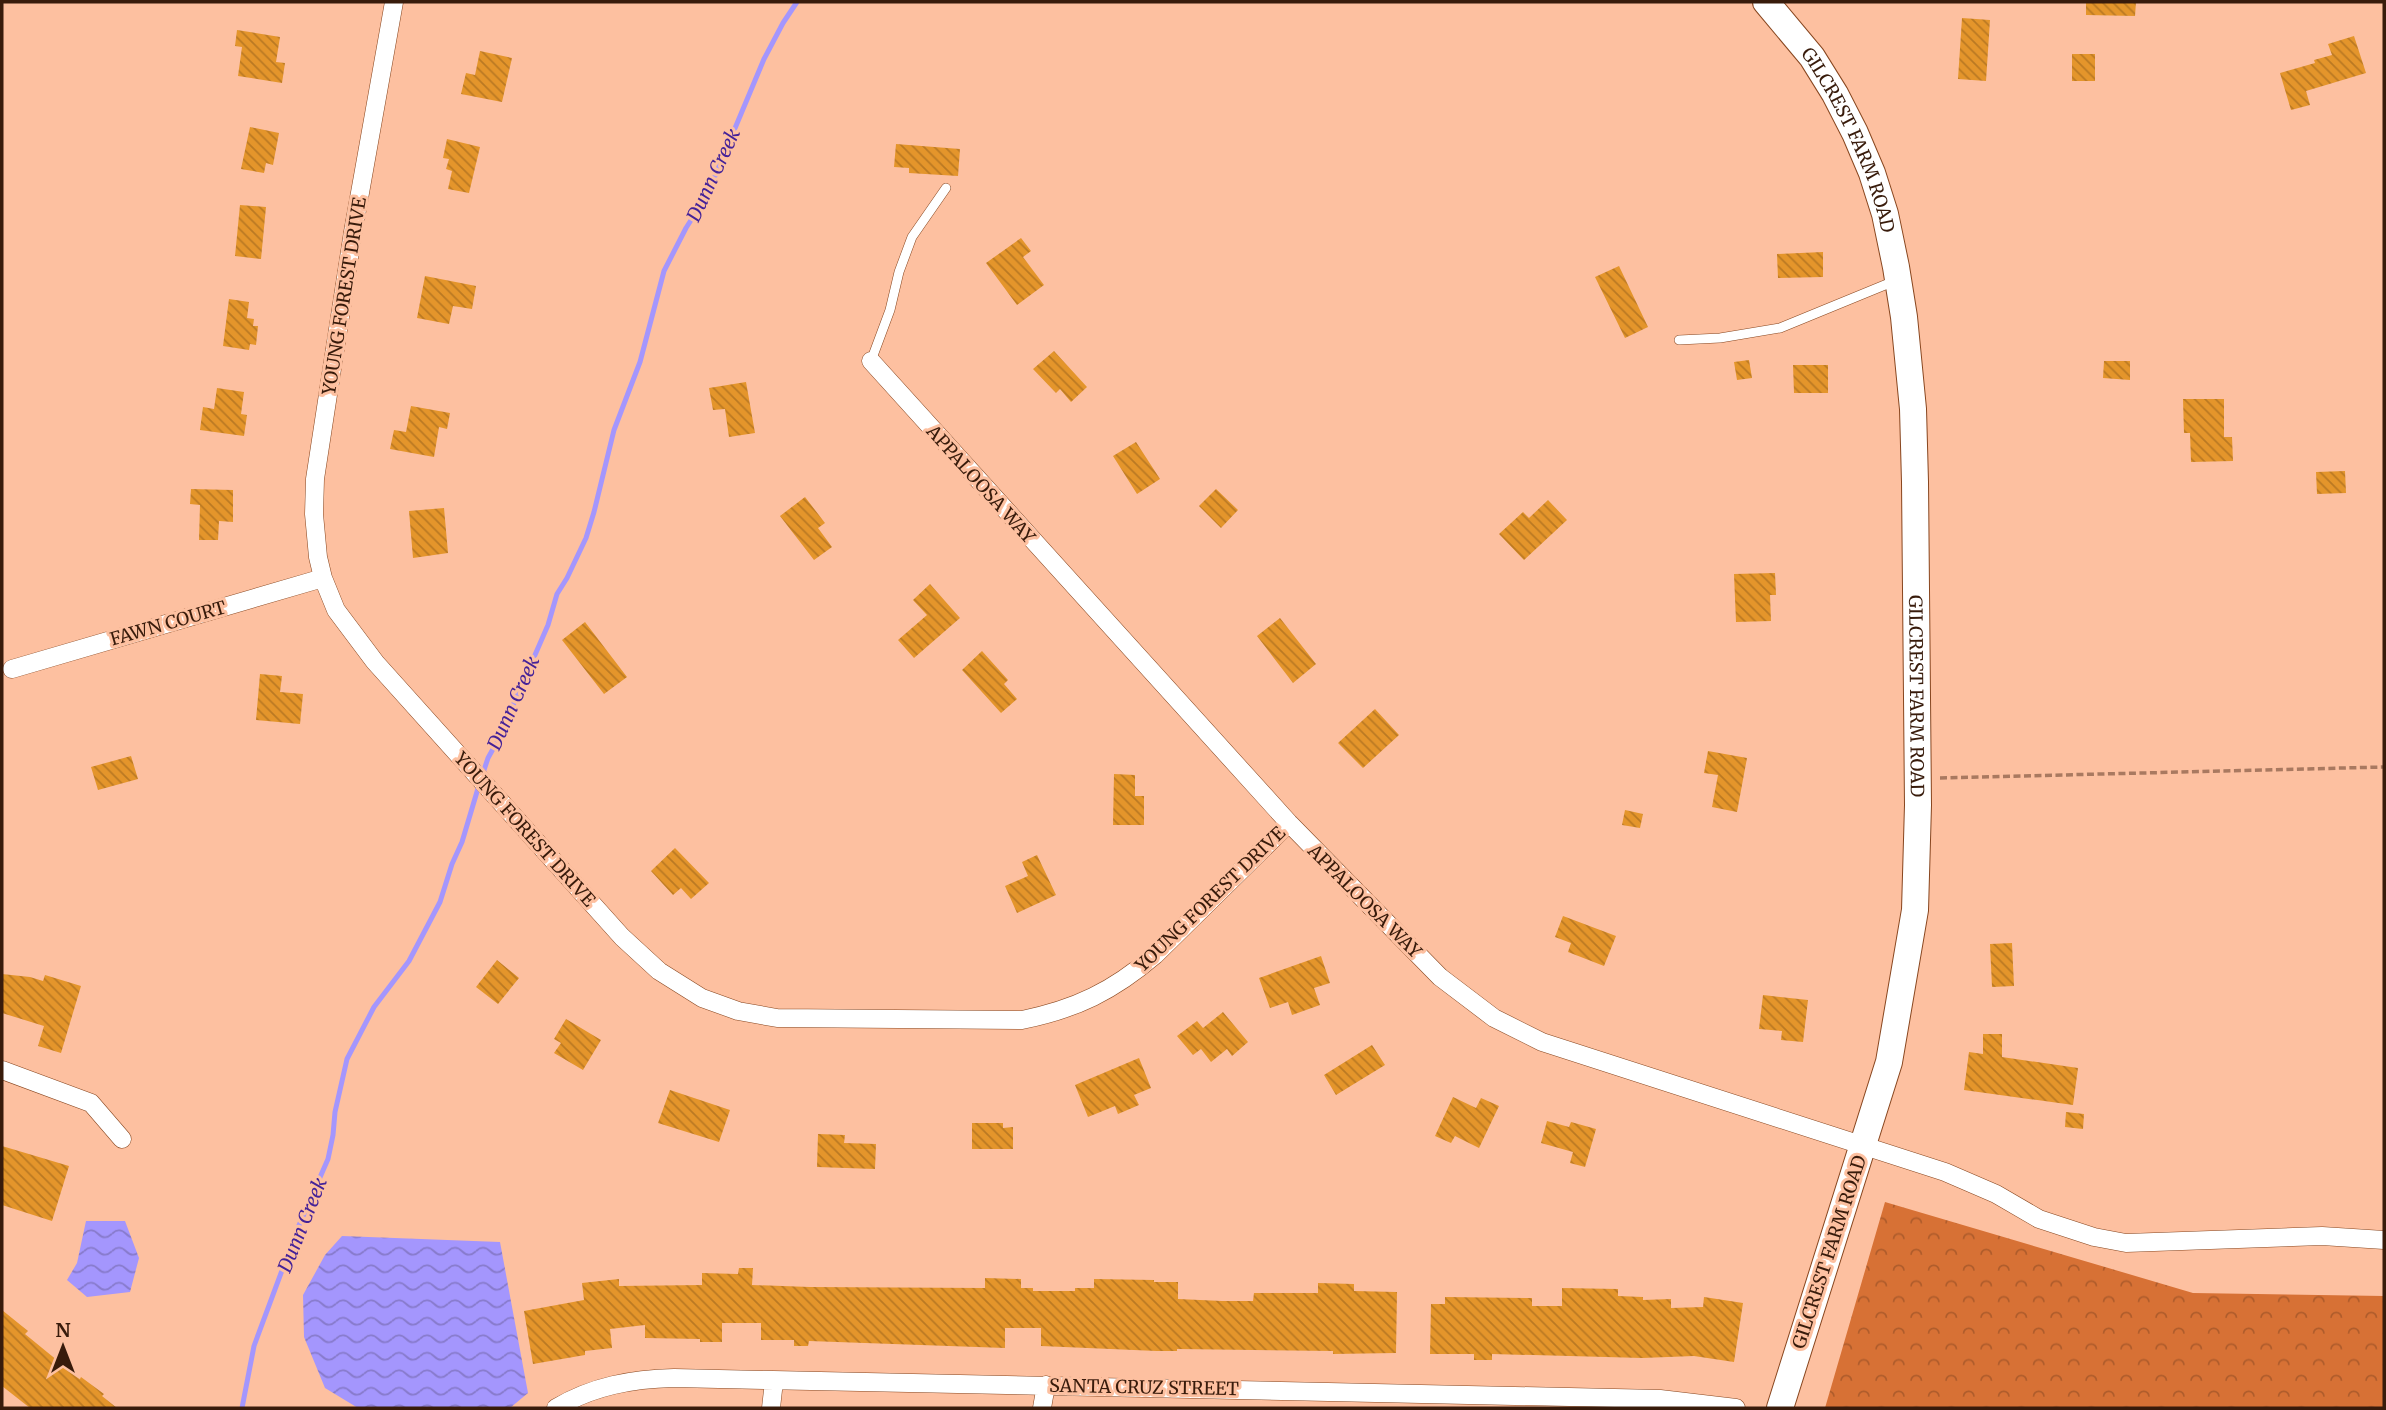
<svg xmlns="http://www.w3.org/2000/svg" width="2386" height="1410" font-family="Merriweather,serif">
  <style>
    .forest { fill: url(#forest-crowns) }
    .water { fill: url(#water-waves) }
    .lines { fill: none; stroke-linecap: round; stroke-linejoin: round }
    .stream { stroke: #a496fd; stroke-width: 5 }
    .building { fill: url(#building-back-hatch) }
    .lane-casing { stroke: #88461f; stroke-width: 10 }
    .street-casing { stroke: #88461f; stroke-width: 19 }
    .secondary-casing { stroke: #88461f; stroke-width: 28 }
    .path { stroke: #a97960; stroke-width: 3.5; stroke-dasharray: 7 3.5; stroke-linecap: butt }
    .lane { stroke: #fff; stroke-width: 9 }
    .street { stroke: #fff; stroke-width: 18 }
    .secondary { stroke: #fff; stroke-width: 26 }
    .labels { text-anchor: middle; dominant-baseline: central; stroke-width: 6; stroke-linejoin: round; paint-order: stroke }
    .street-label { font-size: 18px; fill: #381b0b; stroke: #fdc0a0 }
    .water-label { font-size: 19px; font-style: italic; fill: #452298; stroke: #fdc0a0 }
  </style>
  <defs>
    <pattern id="forest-crowns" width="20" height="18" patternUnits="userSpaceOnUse" patternTransform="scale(1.75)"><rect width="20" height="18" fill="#d77135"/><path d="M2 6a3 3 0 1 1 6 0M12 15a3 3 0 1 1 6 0" fill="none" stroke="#af5c2b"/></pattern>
    <pattern id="water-waves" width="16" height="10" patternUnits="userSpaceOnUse" patternTransform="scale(1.75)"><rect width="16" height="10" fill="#a496fd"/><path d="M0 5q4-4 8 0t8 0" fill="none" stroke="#877acb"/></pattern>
    <pattern id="building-back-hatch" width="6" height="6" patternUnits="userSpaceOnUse" patternTransform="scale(1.75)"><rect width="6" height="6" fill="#e4952b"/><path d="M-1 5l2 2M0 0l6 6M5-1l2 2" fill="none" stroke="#ba7923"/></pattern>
  </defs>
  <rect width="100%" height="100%" fill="#fdc0a0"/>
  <path class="forest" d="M 1885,1202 L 2193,1293 L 2384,1296 L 2384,1408 L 1825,1408 Z"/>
  <path class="water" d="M 86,1221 L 125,1221 L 139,1258 L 130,1292 L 87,1297 L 67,1280 L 77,1263 Z
    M 342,1236 L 500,1242 L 528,1393 L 510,1408 L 358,1408 L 325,1388 L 304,1337 L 303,1295 L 325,1255 Z"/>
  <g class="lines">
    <path class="stream" d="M 482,776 L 488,758 L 498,740 L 548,625 L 557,594 L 567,578 L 586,538 L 594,512 L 614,430 L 640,362 L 664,271 L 686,228 L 707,195 L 764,59 L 783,23 L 797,2
      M 242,1408 L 254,1346 L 297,1230 L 328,1159 L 333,1135 L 335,1112 L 347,1059 L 374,1007 L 409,961 L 440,902 L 452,864 L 462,842 L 479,785"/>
  </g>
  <path class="building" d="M 2086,2 L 2136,2 L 2135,16 L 2086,15 Z
    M 1962,18 L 1990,20 L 1986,81 L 1958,79 Z
    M 237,30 L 280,37 L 276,62 L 285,63 L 282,83 L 238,76 L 242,47 L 235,46 Z
    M 2354,36 L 2366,73 L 2306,91 L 2310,105 L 2291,110 L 2280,73 L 2315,63 L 2314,60 L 2332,55 L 2328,44 Z
    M 480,51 L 512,58 L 502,102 L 461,94 L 466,73 L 475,75 Z
    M 2072,54 L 2095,54 L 2095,81 L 2072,81 Z
    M 250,127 L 279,133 L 273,165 L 266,163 L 264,173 L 241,169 Z
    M 447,139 L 480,147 L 469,193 L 448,189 L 452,171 L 446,169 L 449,159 L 443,158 Z
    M 896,144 L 960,149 L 958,176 L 909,173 L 909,168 L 894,167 Z
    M 240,205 L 266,207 L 261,259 L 235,256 Z
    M 1021,238 L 1031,251 L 1023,257 L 1044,285 L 1017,305 L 986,263 Z
    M 1823,252 L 1823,277 L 1778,278 L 1777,254 Z
    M 1619,266 L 1648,327 L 1625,338 L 1595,277 Z
    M 425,276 L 476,286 L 472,309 L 453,306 L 449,324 L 417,318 Z
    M 229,299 L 249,302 L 247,318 L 254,319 L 253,326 L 258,326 L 256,345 L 250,344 L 249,350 L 223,346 Z
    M 1054,351 L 1087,387 L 1071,402 L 1060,389 L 1056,393 L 1033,369 Z
    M 1749,360 L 1752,378 L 1737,380 L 1734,362 Z
    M 2104,361 L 2130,361 L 2130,380 L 2103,378 Z
    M 1793,365 L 1828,365 L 1828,393 L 1794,393 Z
    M 746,382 L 755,433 L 729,437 L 725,409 L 713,410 L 709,388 Z
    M 217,388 L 244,392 L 241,414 L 247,415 L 244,436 L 200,430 L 203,407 L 214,409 Z
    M 2183,399 L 2224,399 L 2224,437 L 2232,437 L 2233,461 L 2191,462 L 2190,433 L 2184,433 Z
    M 411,406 L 450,413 L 447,429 L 439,427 L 434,457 L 390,449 L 394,430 L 406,432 Z
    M 1136,442 L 1160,479 L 1137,494 L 1113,456 Z
    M 2345,471 L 2346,493 L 2317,494 L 2316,472 Z
    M 191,489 L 233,490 L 233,522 L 219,521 L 218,540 L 199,540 L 200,505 L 190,504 Z
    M 1216,489 L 1238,510 L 1221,528 L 1199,506 Z
    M 805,497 L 825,523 L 818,528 L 832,547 L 814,560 L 780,516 Z
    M 1548,500 L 1567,520 L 1524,560 L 1499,534 L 1523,512 L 1529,518 Z
    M 444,508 L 448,553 L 413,558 L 409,511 Z
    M 1775,573 L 1776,595 L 1770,595 L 1771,621 L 1736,622 L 1734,574 Z
    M 930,584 L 960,618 L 914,658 L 898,640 L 927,615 L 913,600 Z
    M 1280,618 L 1316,664 L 1293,683 L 1257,636 Z
    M 585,622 L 627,677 L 604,694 L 562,640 Z
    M 982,651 L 1008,680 L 1004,684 L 1017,699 L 1001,713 L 962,670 Z
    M 260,674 L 282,676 L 280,692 L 303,694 L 300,724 L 256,720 Z
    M 1375,709 L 1399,735 L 1363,768 L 1338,743 Z
    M 1708,751 L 1747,758 L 1737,812 L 1712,807 L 1718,775 L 1704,773 Z
    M 131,756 L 138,779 L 98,790 L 91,767 Z
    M 1114,774 L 1135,775 L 1135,796 L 1144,796 L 1144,825 L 1113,825 Z
    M 1625,810 L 1643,814 L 1640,828 L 1622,825 Z
    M 675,848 L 709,883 L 691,899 L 681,888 L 673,895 L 651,871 Z
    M 1037,855 L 1056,895 L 1017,913 L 1005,886 L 1028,876 L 1022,862 Z
    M 1563,916 L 1616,936 L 1604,966 L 1568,952 L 1571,943 L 1555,937 Z
    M 2012,943 L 2014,986 L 1992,987 L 1990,944 Z
    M 1321,956 L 1330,983 L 1314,988 L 1320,1005 L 1292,1015 L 1288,1002 L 1270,1008 L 1259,978 Z
    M 497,960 L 519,978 L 498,1004 L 476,987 Z
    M 2,974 L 30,977 L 43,981 L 45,975 L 81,986 L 61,1053 L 38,1046 L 44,1026 L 2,1013 Z
    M 1763,995 L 1808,1000 L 1803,1042 L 1781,1040 L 1782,1031 L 1759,1029 Z
    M 1223,1012 L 1248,1042 L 1232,1056 L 1227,1049 L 1211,1062 L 1201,1049 L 1193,1055 L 1177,1036 L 1197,1021 L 1203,1028 Z
    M 566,1019 L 601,1040 L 583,1070 L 554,1053 L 561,1043 L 554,1039 Z
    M 1983,1034 L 2002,1034 L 2002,1057 L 2078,1068 L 2073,1105 L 1964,1090 L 1969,1052 L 1983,1054 Z
    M 1372,1045 L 1385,1065 L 1336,1095 L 1324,1075 Z
    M 1139,1058 L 1151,1088 L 1134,1095 L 1139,1105 L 1118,1114 L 1115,1106 L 1088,1117 L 1075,1085 Z
    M 670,1090 L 730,1110 L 719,1142 L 658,1123 Z
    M 1453,1097 L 1476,1108 L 1481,1098 L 1499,1106 L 1479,1148 L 1455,1136 L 1451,1143 L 1435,1136 Z
    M 2066,1112 L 2084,1114 L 2083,1129 L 2065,1127 Z
    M 1547,1121 L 1569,1127 L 1571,1122 L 1596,1129 L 1585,1167 L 1570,1163 L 1573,1152 L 1541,1143 Z
    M 972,1123 L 1003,1123 L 1003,1128 L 1013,1127 L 1013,1149 L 972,1149 Z
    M 818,1134 L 845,1135 L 844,1143 L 876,1144 L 875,1169 L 817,1167 Z
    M 2,1146 L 69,1166 L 52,1221 L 2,1205 Z
    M 739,1268 L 753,1268 L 752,1285 L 810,1287 L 985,1288 L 985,1278 L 1021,1279 L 1021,1288 L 1033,1288 L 1033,1291 L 1075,1291 L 1075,1288 L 1094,1288 L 1094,1279 L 1154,1280 L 1154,1282 L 1178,1282 L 1178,1299 L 1222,1301 L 1253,1301 L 1254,1293 L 1318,1293 L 1318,1283 L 1354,1284 L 1354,1291 L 1397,1292 L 1396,1353 L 1333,1354 L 1333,1351 L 1177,1349 L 1177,1351 L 1157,1351 L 1041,1346 L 1041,1328 L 1005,1328 L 1005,1348 L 809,1341 L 808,1346 L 794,1346 L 794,1340 L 761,1340 L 761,1323 L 722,1323 L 722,1342 L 700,1342 L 700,1339 L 645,1338 L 645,1325 L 610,1329 L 612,1348 L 585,1351 L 585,1355 L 533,1364 L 524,1311 L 584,1300 L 582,1283 L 619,1279 L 619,1286 L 702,1285 L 702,1273 L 738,1274 Z
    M 1562,1288 L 1618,1289 L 1618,1296 L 1643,1297 L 1643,1300 L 1671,1299 L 1671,1308 L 1703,1307 L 1704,1297 L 1743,1303 L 1734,1362 L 1694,1356 L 1642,1358 L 1492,1354 L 1492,1360 L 1474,1360 L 1474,1354 L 1430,1354 L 1431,1304 L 1445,1304 L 1445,1297 L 1532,1298 L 1532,1306 L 1562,1306 Z
    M 2,1310 L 28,1331 L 25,1334 L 80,1379 L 81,1377 L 104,1394 L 102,1396 L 117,1408 L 30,1408 L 2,1386 Z"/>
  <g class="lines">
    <defs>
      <path id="lane" d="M 1679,340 L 1720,338 L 1780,328 L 1897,280
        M 871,361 L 890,310 L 899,272 L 912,237 L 946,188"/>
      <path id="street" d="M 394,2 L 353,232 L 315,479 L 314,514 L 318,557 L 323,578 L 336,610 L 375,662 L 622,937 L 659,971 L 702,998 L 738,1011 L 777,1018 L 1022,1020 C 1076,1009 1113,991 1155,955 L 1289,823
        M 871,361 L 1289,823 L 1440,977 L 1494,1018 L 1542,1042 L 1945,1172 L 1996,1194 L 2039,1219 L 2094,1237 L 2126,1243 L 2322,1236 L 2384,1240
        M 12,669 L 323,578
        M 2,1070 L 91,1103 L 122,1139
        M 556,1408 C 593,1386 632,1379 674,1378 L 1660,1399 L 1736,1408
        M 771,1408 L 774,1381
        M 1042,1408 L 1046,1385"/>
      <g id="secondary">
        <path id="s1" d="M 1766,2 L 1812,57 L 1835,94 L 1855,133 L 1872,173 L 1885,214 L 1896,267 L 1904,317 L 1913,409 L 1915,482 L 1918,805 L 1915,910 L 1889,1062 L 1780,1408"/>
      </g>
    </defs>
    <use href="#lane" class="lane-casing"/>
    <use href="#street" class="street-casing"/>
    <use href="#secondary" class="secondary-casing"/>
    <path class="path" d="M 1940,778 L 2384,767"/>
    <use href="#lane" class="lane"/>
    <use href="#street" class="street"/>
    <use href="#secondary" class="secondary"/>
  </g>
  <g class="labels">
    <g class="street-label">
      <text stroke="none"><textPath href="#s1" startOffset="163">GILCREST FARM ROAD</textPath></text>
      <text transform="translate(344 296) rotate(-81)">YOUNG FOREST DRIVE</text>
      <text transform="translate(981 484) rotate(48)">APPALOOSA WAY</text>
      <text transform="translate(168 623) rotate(-16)">FAWN COURT</text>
      <text stroke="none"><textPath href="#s1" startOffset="730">GILCREST FARM ROAD</textPath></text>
      <text transform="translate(525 829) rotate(48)">YOUNG FOREST DRIVE</text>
      <text transform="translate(1210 899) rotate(-44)">YOUNG FOREST DRIVE</text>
      <text transform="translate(1365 901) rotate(45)">APPALOOSA WAY</text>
      <text transform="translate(1829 1252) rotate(-72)">GILCREST FARM ROAD</text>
      <text transform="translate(1144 1387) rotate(1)">SANTA CRUZ STREET</text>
    </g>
    <g class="water-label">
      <text transform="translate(713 175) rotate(-65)">Dunn Creek</text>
      <text transform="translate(513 703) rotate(-66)">Dunn Creek</text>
      <text transform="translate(302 1225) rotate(-68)">Dunn Creek</text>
    </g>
  </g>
  <rect width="2386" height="1410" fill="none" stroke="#381b0b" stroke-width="7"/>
  <g transform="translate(63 1347)" stroke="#fdc0a0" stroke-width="5" paint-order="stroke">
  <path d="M0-5L12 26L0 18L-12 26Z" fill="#381b0b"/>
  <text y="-10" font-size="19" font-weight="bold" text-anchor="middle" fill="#381b0b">N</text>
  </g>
</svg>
